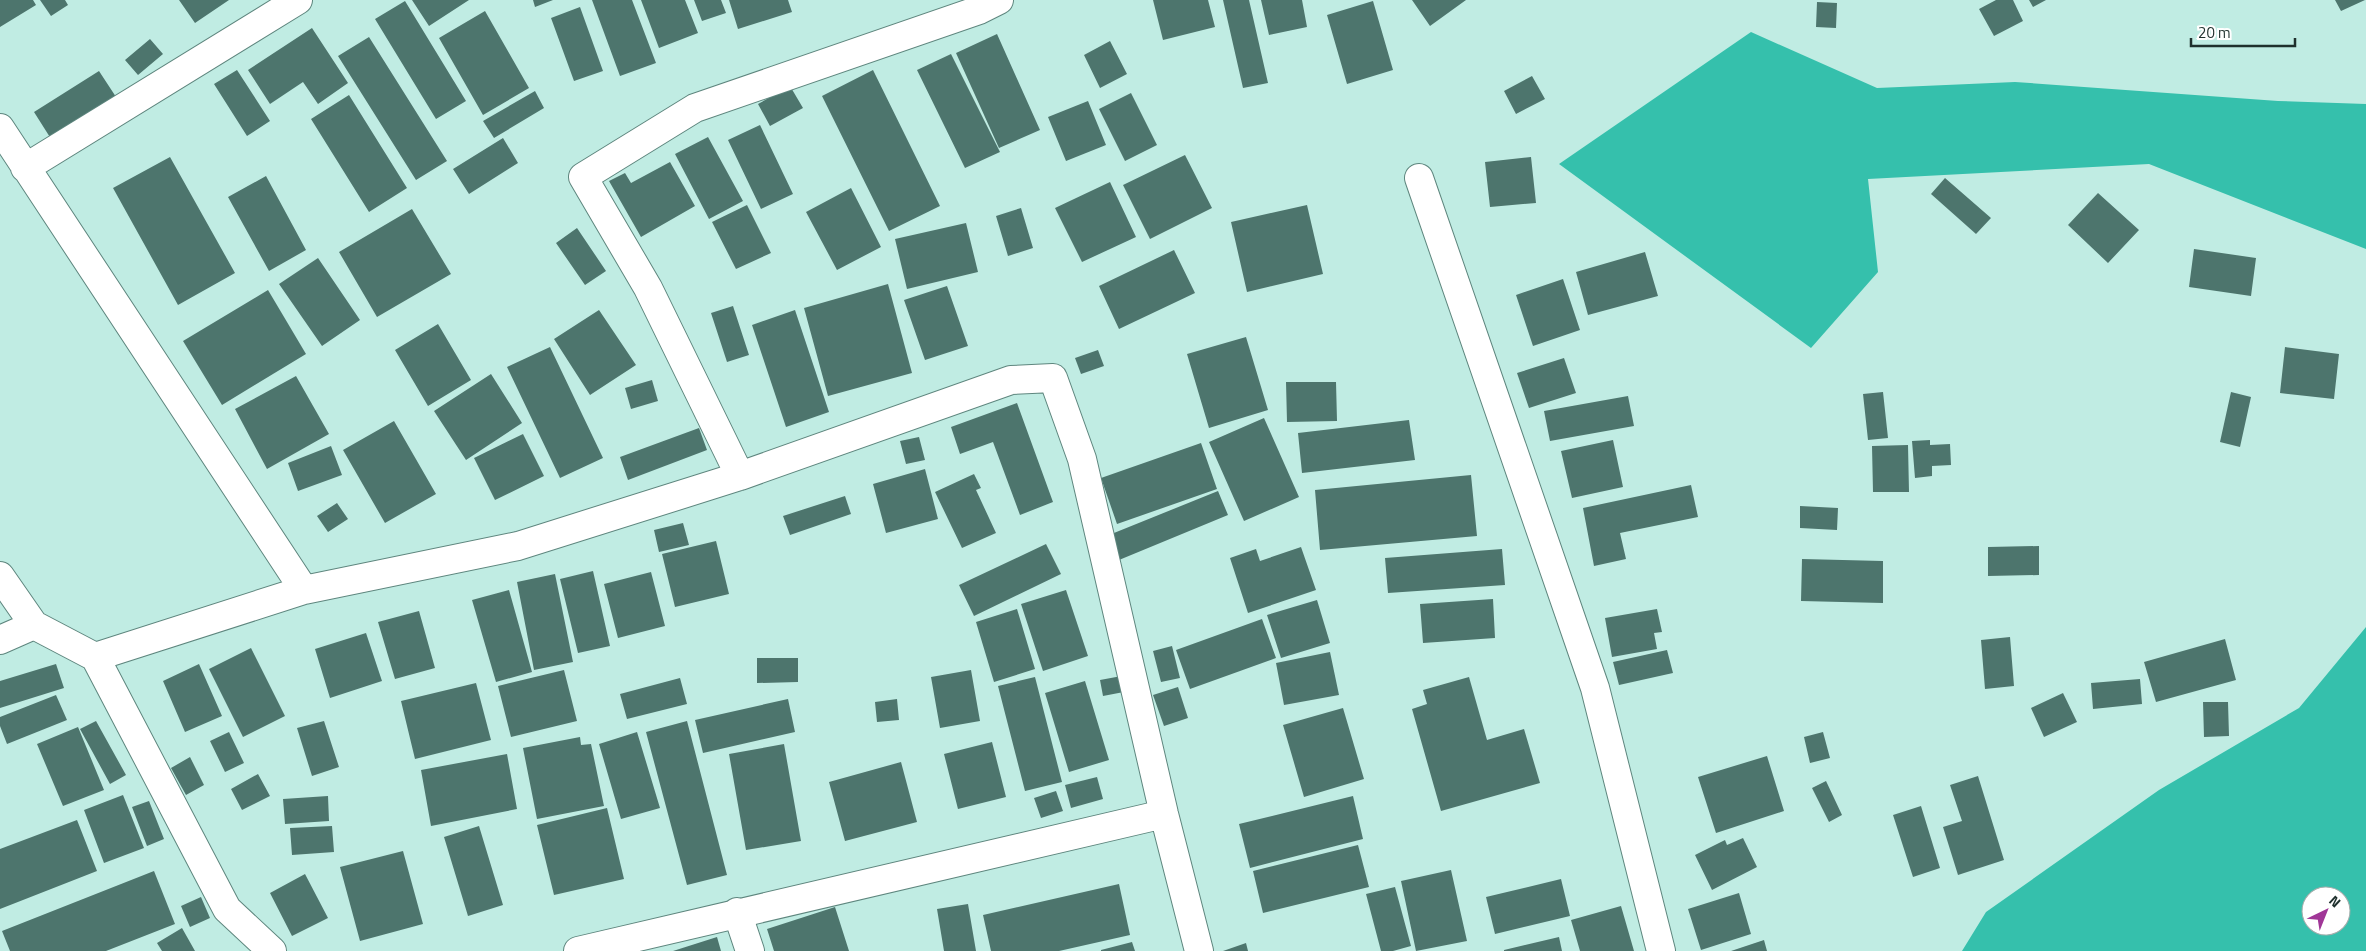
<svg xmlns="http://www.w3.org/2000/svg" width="2366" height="951" font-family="'Titillium Web',sans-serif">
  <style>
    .forest { fill: #35c0ac; fill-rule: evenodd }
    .building { fill: #4d756d }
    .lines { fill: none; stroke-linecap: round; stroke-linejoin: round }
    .minor-casing { stroke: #5e867e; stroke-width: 30 }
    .minor { stroke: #fff; stroke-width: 28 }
  </style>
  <rect width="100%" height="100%" fill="#c0ece3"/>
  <path class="forest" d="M 1751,32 L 1877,88 L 2015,82 L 2278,101 L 2366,104 L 2366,249 L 2149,164 L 1868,179 L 1878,272 L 1811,348 L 1559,164 Z
    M 2366,627 L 2366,951 L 1962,951 L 1986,912 L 2159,790 L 2299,708 ZM 2311,896 L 2341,896 L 2341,926 L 2311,926 Z"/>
  <path class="building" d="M 0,0 L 33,0 L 36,5 L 0,27 Z
    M 40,0 L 65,0 L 68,5 L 51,16 Z
    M 179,0 L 229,0 L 195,23 Z
    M 412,0 L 469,0 L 429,26 Z
    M 533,0 L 553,0 L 535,7 Z
    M 592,0 L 632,0 L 656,63 L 620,76 Z
    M 641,0 L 685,0 L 698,33 L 659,48 Z
    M 694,0 L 721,0 L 726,13 L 702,21 Z
    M 729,0 L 788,0 L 792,12 L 738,29 Z
    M 1153,0 L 1208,0 L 1215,27 L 1163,40 Z
    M 1223,0 L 1249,0 L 1268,83 L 1243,88 Z
    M 1261,0 L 1302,0 L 1307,27 L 1269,35 Z
    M 1412,0 L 1466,0 L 1430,26 Z
    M 1996,0 L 2013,0 L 2023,21 L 1994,36 L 1979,9 Z
    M 2029,0 L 2046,0 L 2033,7 Z
    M 2335,0 L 2365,0 L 2341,11 Z
    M 405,1 L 466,101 L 436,119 L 375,19 Z
    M 1373,1 L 1393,70 L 1347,84 L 1327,15 Z
    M 1817,2 L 1837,3 L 1836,28 L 1816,27 Z
    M 580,7 L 603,71 L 574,81 L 551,18 Z
    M 485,11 L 529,88 L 483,115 L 439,38 Z
    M 312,28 L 348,83 L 318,104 L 303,82 L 270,104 L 248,70 Z
    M 997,34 L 1040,130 L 999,148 L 956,53 Z
    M 369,37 L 447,161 L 416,180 L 338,56 Z
    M 150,39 L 163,54 L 138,75 L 125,60 Z
    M 1110,41 L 1127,74 L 1100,88 L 1084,55 Z
    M 951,54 L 1000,152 L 965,168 L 917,70 Z
    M 237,70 L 270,121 L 247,136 L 214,84 Z
    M 873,70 L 940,206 L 889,231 L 822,96 Z
    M 99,71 L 118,100 L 53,142 L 34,112 Z
    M 1532,76 L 1545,99 L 1516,114 L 1504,91 Z
    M 790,86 L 803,108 L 770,126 L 758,104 Z
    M 535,91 L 544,108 L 494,138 L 483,121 Z
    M 1131,93 L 1157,145 L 1125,161 L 1099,109 Z
    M 349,95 L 407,188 L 369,212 L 311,119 Z
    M 1088,101 L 1106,145 L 1066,161 L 1048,117 Z
    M 760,125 L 793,194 L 761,209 L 728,140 Z
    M 708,137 L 743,201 L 709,219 L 675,154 Z
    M 503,138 L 518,163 L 469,194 L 453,169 Z
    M 1185,155 L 1212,208 L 1150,239 L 1123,185 Z
    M 170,157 L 235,273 L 178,305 L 113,188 Z
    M 1531,157 L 1536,203 L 1490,207 L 1485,162 Z
    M 670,162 L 695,206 L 641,237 L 609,181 L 625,173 L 631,183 Z
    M 266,176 L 306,250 L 269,271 L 228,197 Z
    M 1945,178 L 1991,218 L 1976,234 L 1931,194 Z
    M 1110,182 L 1136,237 L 1082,262 L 1055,208 Z
    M 851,188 L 881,247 L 837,270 L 806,212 Z
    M 2098,193 L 2139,230 L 2108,263 L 2068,225 Z
    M 747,205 L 771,253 L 736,269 L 712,222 Z
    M 1307,205 L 1323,274 L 1247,292 L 1231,222 Z
    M 1021,208 L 1033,248 L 1008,256 L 996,216 Z
    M 412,209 L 451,274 L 377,317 L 339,252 Z
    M 966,223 L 978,272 L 907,289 L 895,239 Z
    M 577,228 L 606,271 L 585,285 L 556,243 Z
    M 2194,249 L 2256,258 L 2251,296 L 2189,287 Z
    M 1174,250 L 1195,293 L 1119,329 L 1099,286 Z
    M 1645,252 L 1658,296 L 1588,315 L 1576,272 Z
    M 318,258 L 360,320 L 322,346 L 279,284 Z
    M 1563,279 L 1580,330 L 1533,346 L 1516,295 Z
    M 888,284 L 912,373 L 828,396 L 804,308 Z
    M 947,286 L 968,346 L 925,360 L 904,300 Z
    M 268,290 L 306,354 L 222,405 L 183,341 Z
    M 733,306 L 749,355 L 727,362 L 711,313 Z
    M 599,310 L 636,365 L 590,395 L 554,339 Z
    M 795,310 L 829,412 L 786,427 L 752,325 Z
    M 438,324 L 471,380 L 428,406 L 395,350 Z
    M 1246,337 L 1268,410 L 1209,428 L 1187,354 Z
    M 550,347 L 603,458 L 560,478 L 507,367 Z
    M 2285,347 L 2339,354 L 2334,399 L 2280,393 Z
    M 1098,350 L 1104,366 L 1081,374 L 1075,358 Z
    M 1564,358 L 1576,393 L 1529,408 L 1517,373 Z
    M 491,374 L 522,423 L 466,460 L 434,411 Z
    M 296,376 L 329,434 L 267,469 L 235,409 Z
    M 652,380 L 658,401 L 631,409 L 625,388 Z
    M 1286,382 L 1336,382 L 1337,421 L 1287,422 Z
    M 1883,392 L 1888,438 L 1868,440 L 1863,394 Z
    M 2231,392 L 2251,397 L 2240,447 L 2220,442 Z
    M 1628,396 L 1634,426 L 1550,441 L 1544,411 Z
    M 1017,403 L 1053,502 L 1020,515 L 993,442 L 960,454 L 951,427 Z
    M 1264,418 L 1299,497 L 1244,521 L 1209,442 Z
    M 1409,420 L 1415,460 L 1302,473 L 1298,433 Z
    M 394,421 L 436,494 L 385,523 L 343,450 Z
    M 699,428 L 707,450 L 628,480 L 620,457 Z
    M 523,434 L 544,476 L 495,500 L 474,458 Z
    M 919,437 L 925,460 L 906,464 L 900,441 Z
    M 1613,440 L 1623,487 L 1572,498 L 1561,451 Z
    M 1930,440 L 1930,445 L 1950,444 L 1951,465 L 1932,466 L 1932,476 L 1915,478 L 1912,441 Z
    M 1201,443 L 1217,489 L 1117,524 L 1101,478 Z
    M 1908,445 L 1909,492 L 1873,492 L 1872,446 Z
    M 331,446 L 342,475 L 298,491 L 288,463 Z
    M 925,469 L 938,519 L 886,533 L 873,484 Z
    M 974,474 L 981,488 L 976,490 L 996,533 L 962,548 L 935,492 Z
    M 1471,475 L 1477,536 L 1320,550 L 1315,490 Z
    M 1691,485 L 1698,517 L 1620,533 L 1626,559 L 1594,566 L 1583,508 Z
    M 1218,491 L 1228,515 L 1119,560 L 1109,535 Z
    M 845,496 L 851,514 L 790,535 L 783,516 Z
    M 337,503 L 348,519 L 328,532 L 317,516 Z
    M 1800,506 L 1838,508 L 1837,530 L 1800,528 Z
    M 683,523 L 689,545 L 659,552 L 654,530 Z
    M 716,541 L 729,594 L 675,607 L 662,554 Z
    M 1046,544 L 1061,574 L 974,616 L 959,585 Z
    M 2039,546 L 2039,575 L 1988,576 L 1988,547 Z
    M 1301,547 L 1316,590 L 1248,613 L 1230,558 L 1256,549 L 1260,561 Z
    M 1502,549 L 1505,585 L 1388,593 L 1385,558 Z
    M 1802,559 L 1883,561 L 1883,603 L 1801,601 Z
    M 593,571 L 610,646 L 578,653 L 560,579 Z
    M 651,572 L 665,626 L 618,638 L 604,584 Z
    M 555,574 L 573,662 L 534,670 L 517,582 Z
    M 509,590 L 532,672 L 496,682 L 472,600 Z
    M 1066,590 L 1088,656 L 1043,671 L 1021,604 Z
    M 1493,599 L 1495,638 L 1423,643 L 1420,604 Z
    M 1317,600 L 1330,643 L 1281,658 L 1267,615 Z
    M 1017,609 L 1035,669 L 994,682 L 976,622 Z
    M 1657,609 L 1662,632 L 1654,633 L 1657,649 L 1612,657 L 1605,618 Z
    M 419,611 L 435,668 L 395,679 L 378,622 Z
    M 1262,619 L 1276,658 L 1190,689 L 1176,650 Z
    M 366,633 L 382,681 L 330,698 L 315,649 Z
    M 2010,637 L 2014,686 L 1985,689 L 1981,640 Z
    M 2225,639 L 2236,680 L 2156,702 L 2144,662 Z
    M 1172,646 L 1180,678 L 1161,682 L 1153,651 Z
    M 251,648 L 285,716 L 243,737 L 209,669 Z
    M 1667,650 L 1673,673 L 1619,685 L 1613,662 Z
    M 1330,652 L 1339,695 L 1284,705 L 1276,663 Z
    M 757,658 L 798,658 L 798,682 L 757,683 Z
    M 56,664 L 64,688 L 0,708 L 0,681 Z
    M 199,664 L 222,716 L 185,732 L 163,681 Z
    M 564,670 L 577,721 L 511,737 L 498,686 Z
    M 971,670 L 980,721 L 940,728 L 931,677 Z
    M 1127,675 L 1129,691 L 1103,696 L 1100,680 Z
    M 1035,677 L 1062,782 L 1025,791 L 998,686 Z
    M 1469,677 L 1487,740 L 1524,729 L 1540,783 L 1441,811 L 1412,709 L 1427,704 L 1423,690 Z
    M 680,678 L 687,704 L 627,719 L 620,694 Z
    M 2140,679 L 2142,704 L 2093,709 L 2091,683 Z
    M 1085,681 L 1109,760 L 1069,772 L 1045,693 Z
    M 476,683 L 491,740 L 415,759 L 401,701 Z
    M 1178,687 L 1188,718 L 1164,726 L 1153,695 Z
    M 2063,693 L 2077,722 L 2044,737 L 2031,708 Z
    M 56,695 L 67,720 L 7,744 L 0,726 L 0,717 Z
    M 788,699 L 795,732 L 703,753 L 695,720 Z
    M 897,699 L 899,720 L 877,722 L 875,702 Z
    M 2203,702 L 2228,702 L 2229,736 L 2204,737 Z
    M 1343,708 L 1364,779 L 1304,797 L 1283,725 Z
    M 96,721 L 126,775 L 110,784 L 80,729 Z
    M 324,721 L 339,767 L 312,776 L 297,728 Z
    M 687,721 L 727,875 L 687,885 L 646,732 Z
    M 78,727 L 104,790 L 63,806 L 37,744 Z
    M 229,732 L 244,763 L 225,772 L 210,741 Z
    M 637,732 L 660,808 L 621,819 L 599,744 Z
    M 1823,732 L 1830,758 L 1810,763 L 1804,737 Z
    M 580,737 L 581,745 L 591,744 L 604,806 L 537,819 L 523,748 Z
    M 992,742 L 1006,797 L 958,809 L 944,754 Z
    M 784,744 L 801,841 L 746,850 L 729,754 Z
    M 507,754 L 517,809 L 431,826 L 421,770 Z
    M 1767,756 L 1784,811 L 1716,833 L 1698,777 Z
    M 190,757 L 204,785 L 186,795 L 171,768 Z
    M 901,762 L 917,822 L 845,841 L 829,782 Z
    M 258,774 L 270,796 L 242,810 L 231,789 Z
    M 1978,776 L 2004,860 L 1958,875 L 1943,827 L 1962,821 L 1950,785 Z
    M 1097,777 L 1103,799 L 1071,808 L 1065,785 Z
    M 1826,781 L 1842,815 L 1829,822 L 1812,788 Z
    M 1056,791 L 1063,811 L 1041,818 L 1034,798 Z
    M 123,795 L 144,848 L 104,863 L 84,810 Z
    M 328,796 L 329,821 L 285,824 L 283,799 Z
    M 1353,796 L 1363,839 L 1250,868 L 1239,824 Z
    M 149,801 L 164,839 L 147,846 L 132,807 Z
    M 1921,806 L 1940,868 L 1913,877 L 1893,815 Z
    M 607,808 L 624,879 L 554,895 L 537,825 Z
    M 77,820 L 97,871 L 0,909 L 0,849 Z
    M 332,826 L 334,852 L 292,855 L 290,828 Z
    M 479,826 L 503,905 L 468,916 L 444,837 Z
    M 1743,838 L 1757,867 L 1712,890 L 1695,855 L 1725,840 L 1727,845 Z
    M 1358,845 L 1369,887 L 1263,913 L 1253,871 Z
    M 403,851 L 423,924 L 360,941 L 340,867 Z
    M 1451,870 L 1467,941 L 1416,951 L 1401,881 Z
    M 154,871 L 175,924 L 106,951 L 10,951 L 2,931 Z
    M 305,874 L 328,918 L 292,936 L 270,893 Z
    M 1561,879 L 1570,916 L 1495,934 L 1486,897 Z
    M 1119,884 L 1130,935 L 1059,951 L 991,951 L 983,915 Z
    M 1395,887 L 1411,946 L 1393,951 L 1381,951 L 1366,894 Z
    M 1739,893 L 1751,934 L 1701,950 L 1688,909 Z
    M 201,897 L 210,918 L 190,927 L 181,906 Z
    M 968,904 L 976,951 L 944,951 L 937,909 Z
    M 1621,906 L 1634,951 L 1580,951 L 1571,920 Z
    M 835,907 L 849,951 L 774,951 L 767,929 Z
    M 182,928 L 195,951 L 162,951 L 157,943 Z
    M 717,937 L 721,951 L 673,951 Z
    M 1559,937 L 1562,951 L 1504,951 L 1504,950 Z
    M 1764,940 L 1767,951 L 1731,951 Z
    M 1132,942 L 1135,951 L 1101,951 L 1101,950 Z
    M 1246,943 L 1248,951 L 1223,951 Z"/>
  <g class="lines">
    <defs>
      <path id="minor" d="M 0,128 L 304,590
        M 25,168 L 298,0
        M 1419,178 L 1595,688 L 1661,951
        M 740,476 L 648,288 L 583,177 L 695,108 L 979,10 L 999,0
        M 0,576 L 34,625 L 95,657 L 227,909 L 272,951
        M 0,640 L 34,625
        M 95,657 L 304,590 L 518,546 L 740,476 L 1011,380 L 1053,378 L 1082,459 L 1164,814 L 1199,951
        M 737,912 L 750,951
        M 578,951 L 1164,814"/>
    </defs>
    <use href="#minor" class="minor-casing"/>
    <use href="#minor" class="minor"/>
  </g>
  <g transform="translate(2326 911) rotate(43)"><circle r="24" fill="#ffffff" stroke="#a5acab"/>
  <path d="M0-4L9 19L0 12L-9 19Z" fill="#a03697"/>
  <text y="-8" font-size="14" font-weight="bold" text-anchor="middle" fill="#1f302d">N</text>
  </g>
  <path d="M2191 38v8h104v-8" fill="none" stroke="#1f302d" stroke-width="2.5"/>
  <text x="2198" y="38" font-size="15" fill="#1f302d" stroke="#ffffff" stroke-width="4" paint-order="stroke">20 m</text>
</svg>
